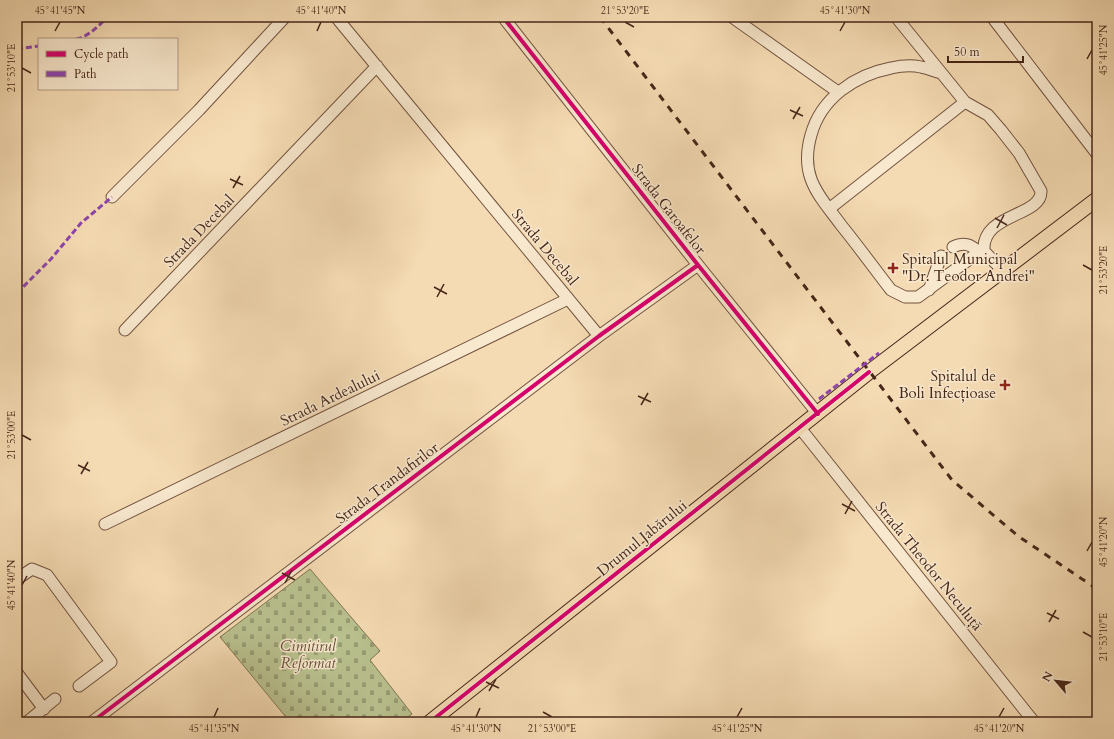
<svg xmlns="http://www.w3.org/2000/svg" width="1114" height="739" font-family="Cardo,serif">
  <style>
    .cemetery { fill: url(#cemetery-stones); stroke: #807454 }
    .lines { fill: none; stroke-linecap: round; stroke-linejoin: round }
    .minor-casing { stroke: #72533f; stroke-width: 13 }
    .major-casing { stroke: #472618; stroke-width: 16 }
    .minor { stroke: #f8e8ce; stroke-width: 11 }
    .major { stroke: #f5dbb3; stroke-width: 14 }
    .rail { stroke: #472618; stroke-width: 3; stroke-dasharray: 7 7; stroke-linecap: butt }
    .quiet { stroke: #8e44ad; stroke-width: 3; stroke-dasharray: 6 3; stroke-linecap: butt }
    .cycleway-casing { stroke: #f8e8ce; stroke-width: 6 }
    .cycleway { stroke: #d6006c; stroke-width: 4 }
    .ticks { fill: none; stroke: #472618; stroke-width: 1.5 }
    .poi-dot { fill: #8f2418; stroke: #f8e8ce; stroke-width: 1.5 }
    .labels { text-anchor: middle; dominant-baseline: central; stroke-width: 3; stroke-linejoin: round; paint-order: stroke }
    .street-label { font-size: 15px; fill: #472618; stroke: #f8e8ce }
    .poi-label { font-size: 15px; fill: #472618; stroke: #f8e8ce; text-anchor: start }
    .park-label { font-size: 15px; font-style: italic; fill: #644d36; stroke: #f8e8ce }
    .neatline { fill: none; stroke: #472618; stroke-width: 1.5 }
    .ticks-label { font-size: 10px; text-anchor: middle; fill: #472618 }
  </style>
  <defs>
    <pattern id="cemetery-stones" width="16" height="16" patternUnits="userSpaceOnUse"><rect width="16" height="16" fill="#b9c18f"/><path d="M2 7V4a2 2 0 0 1 4 0v3zM10 15v-3a2 2 0 0 1 4 0v3z" fill="#989d74"/></pattern>
  </defs>
  <rect width="100%" height="100%" fill="#f5dbb3"/>
  <filter id="stains"><feTurbulence type="fractalNoise" baseFrequency=".005" numOctaves="4"/><feColorMatrix values="0 0 0 0 .2 0 0 0 0 .09 0 0 0 0 .02 0 0 0 .5 -.17"/></filter>
  <radialGradient id="worn" r=".72"><stop offset=".6" stop-color="#630" stop-opacity="0"/><stop offset="1" stop-color="#630" stop-opacity=".3"/></radialGradient>
  <path class="cemetery" d="M 310,569 L 380,651 L 370,660 L 412,714 L 401,722 L 290,722 L 220,637 Z"/>
  <g class="lines">
    <defs>
      <path id="minor" d="M 336,17 L 599,336
        M 503,17 L 698,265 L 818,414
        M 732,17 L 838,92
        M 896,17 L 965,102 L 988,115 L 1001,130 L 1019,153 L 1041,191 C 1042,217 981,213 984,251 L 1003,271
        M 992,17 L 1097,154
        M 941,73 C 934,71 927,68 921,67 C 911,65 900,66 891,68 C 855,75 821,98 811,135 C 807,149 806,165 811,179 C 817,196 831,211 841,225 C 858,246 874,268 891,290 L 905,297 L 918,297 L 979,252 L 984,251
        M 112,197 L 199,110 L 285,17
        M 829,209 L 965,102
        M 953,247 C 964,242 970,244 979,252
        M 929,290 L 941,256
        M 125,330 L 377,66
        M 800,428 L 1034,722
        M 105,524 L 568,299
        M 17,579 L 32,569 L 47,575 L 111,662 L 79,686
        M 17,673 L 44,709
        M 27,722 L 55,699
        M 92,722 L 599,336 L 698,265"/>
      <path id="major" d="M 430,722 L 869,372 L 1097,199"/>
    </defs>
    <use href="#minor" class="minor-casing"/>
    <use href="#major" class="major-casing"/>
    <use href="#minor" class="minor"/>
    <use href="#major" class="major"/>
    <path class="rail" d="M 600,17 L 952,480 L 1018,536 L 1097,589"/>
    <path class="quiet" d="M 76,39 C 88,37 99,26 107,17
      M 17,49 L 39,46
      M 17,293 L 51,259 L 81,223 L 112,197
      M 819,399 L 879,353"/>
    <defs>
      <path id="cycleway" d="M 503,17 L 698,265 L 818,414
        M 92,722 L 599,336 L 698,265
        M 430,722 L 869,372"/>
    </defs>
    <use href="#cycleway" class="cycleway-casing"/>
    <use href="#cycleway" class="cycleway"/>
  </g>
  <path class="ticks" d="M 625,22 L 634,27M 55,31 L 60,22M 317,31 L 321,22M 840,31 L 845,22M 1087,59 L 1092,50M 22,68 L 31,73M 790,110 L 803,116M 793,119 L 800,107M 230,179 L 243,185M 233,188 L 240,176M 995,218 L 1007,225M 997,228 L 1004,215M 1083,265 L 1092,270M 434,287 L 447,294M 437,297 L 444,284M 638,396 L 651,402M 641,405 L 648,393M 22,435 L 31,440M 78,465 L 90,471M 81,474 L 88,462M 842,504 L 855,511M 845,514 L 852,501M 1087,551 L 1092,542M 282,573 L 295,580M 285,583 L 292,570M 22,585 L 27,576M 1047,613 L 1059,619M 1049,622 L 1056,610M 1083,632 L 1092,637M 486,682 L 499,688M 489,691 L 496,679M 543,712 L 552,717M 214,717 L 218,708M 476,717 L 480,708M 737,717 L 742,708M 999,717 L 1004,708"/>
  <g class="poi-dot">
    <path d="M891 262h4v4h4v4h-4v4h-4v-4h-4v-4h4z"/>
    <path d="M1003 379h4v4h4v4h-4v4h-4v-4h-4v-4h4z"/>
  </g>
  <g class="labels">
    <g class="street-label">
      <text transform="translate(669 209) rotate(52)">Strada Garoafelor</text>
      <text transform="translate(199 231) rotate(-46)">Strada Decebal</text>
      <text transform="translate(545 247) rotate(50)">Strada Decebal</text>
      <text transform="translate(330 398) rotate(-26)">Strada Ardealului</text>
      <text transform="translate(387 483) rotate(-37)">Strada Trandafirilor</text>
      <text transform="translate(642 538) rotate(-39)">Drumul Jabărului</text>
      <text transform="translate(929 566) rotate(51)">Strada Theodor Neculuță</text>
    </g>
    <g class="poi-label">
      <text x="902" y="259">Spitalul Municipal<tspan x="902" dy="17">"Dr. Teodor Andrei"</tspan></text>
      <text x="996" y="376" text-anchor="end">Spitalul de<tspan x="996" dy="17">Boli Infecțioase</tspan></text>
    </g>
    <g class="park-label">
      <text x="308" y="646">Cimitirul<tspan x="308" dy="17">Reformat</tspan></text>
    </g>
  </g>
  <rect width="1114" height="739" fill="none" stroke="#f5dbb3" stroke-width="44"/>
  <rect x="38" y="38" width="140" height="52" fill="#f8e8ce" stroke="#b19a85"/>
  <rect x="46" y="51" width="20" height="6" fill="#d6006c" stroke="#b19a85"/>
  <text x="74" y="58" font-size="12" fill="#472618">Cycle path</text>
  <rect x="46" y="71" width="20" height="6" fill="#8e44ad" stroke="#b19a85"/>
  <text x="74" y="78" font-size="12" fill="#472618">Path</text>
  <g transform="translate(1056 681) rotate(298)" stroke="#f8e8ce" stroke-width="3" paint-order="stroke">
  <path d="M0-3L7 15L0 10L-7 15Z" fill="#472618"/>
  <text y="-6" font-size="11" font-weight="bold" text-anchor="middle" fill="#472618">N</text>
  </g>
  <path d="M948 56v6h75v-6" fill="none" stroke="#472618" stroke-width="2"/>
  <text x="954" y="56" font-size="12" fill="#472618" stroke="#f8e8ce" stroke-width="3" paint-order="stroke">50 m</text>
  <rect x="22" y="22" width="1070" height="695" class="neatline"/>
  <g class="ticks-label">
    <text x="60" y="14">45°41'45"N</text>
    <text x="321" y="14">45°41'40"N</text>
    <text x="625" y="14">21°53'20"E</text>
    <text x="845" y="14">45°41'30"N</text>
    <text transform="translate(1103 50) rotate(-90)" y="4">45°41'25"N</text>
    <text transform="translate(11 68) rotate(-90)" y="4">21°53'10"E</text>
    <text transform="translate(1103 270) rotate(-90)" y="4">21°53'20"E</text>
    <text transform="translate(11 435) rotate(-90)" y="4">21°53'00"E</text>
    <text transform="translate(1103 542) rotate(-90)" y="4">45°41'20"N</text>
    <text transform="translate(11 585) rotate(-90)" y="4">45°41'40"N</text>
    <text transform="translate(1103 637) rotate(-90)" y="4">21°53'10"E</text>
    <text x="214" y="732">45°41'35"N</text>
    <text x="476" y="732">45°41'30"N</text>
    <text x="552" y="732">21°53'00"E</text>
    <text x="737" y="732">45°41'25"N</text>
    <text x="999" y="732">45°41'20"N</text>
  </g>
  <rect width="100%" height="100%" filter="url(#stains)"/>
  <rect width="100%" height="100%" fill="url(#worn)"/>
</svg>
